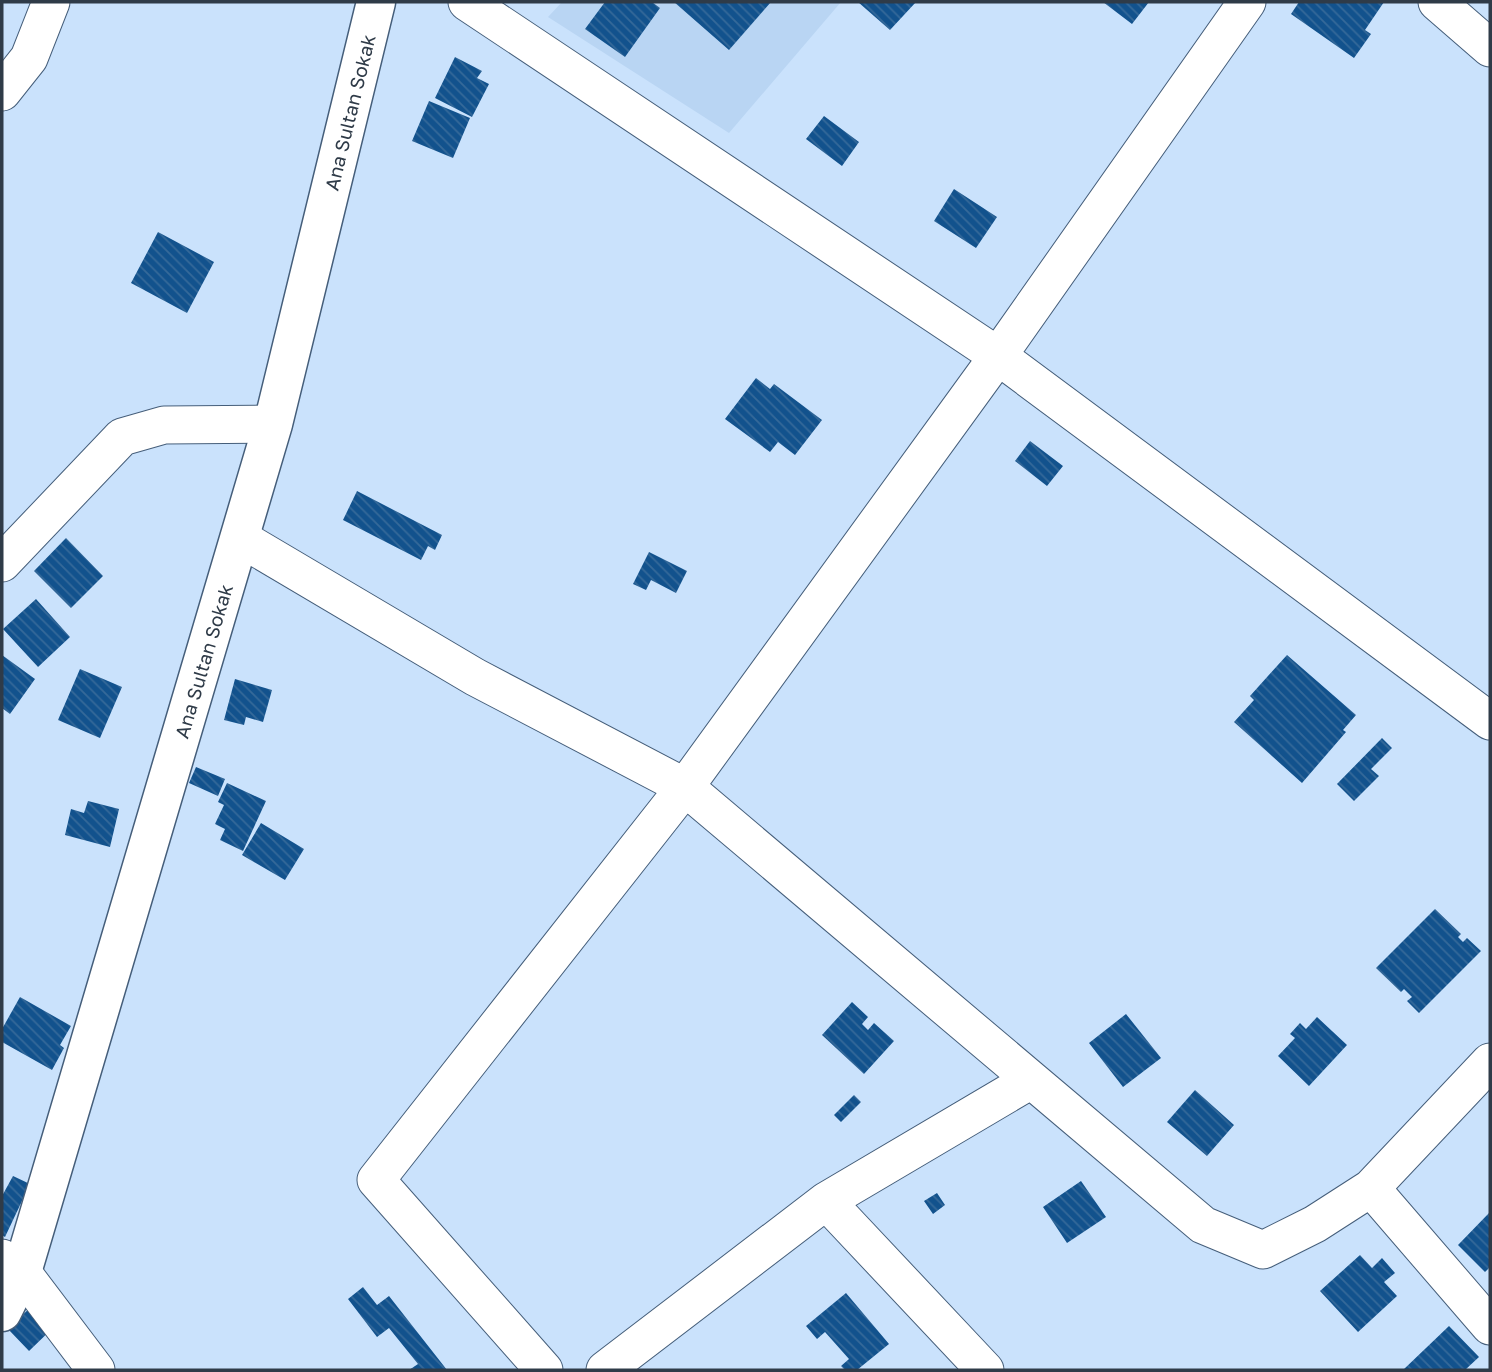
<svg xmlns="http://www.w3.org/2000/svg" width="1492" height="1372" font-family="'Golos Text',sans-serif">
  <style>
    .built { fill: #b9d5f3 }
    .building { fill: url(#building-back-hatch) }
    .lines { fill: none; stroke-linecap: round; stroke-linejoin: round }
    .street-casing { stroke: #455e7a; stroke-width: 39 }
    .secondary-casing { stroke: #455e7a; stroke-width: 41 }
    .street { stroke: #fff; stroke-width: 37 }
    .secondary { stroke: #fff; stroke-width: 38 }
    .labels { text-anchor: middle; dominant-baseline: central; stroke-width: 7; stroke-linejoin: round; paint-order: stroke }
    .street-label { font-size: 19px; fill: #2f3b48; stroke: #fff }
  </style>
  <defs>
    <pattern id="building-back-hatch" width="6" height="6" patternUnits="userSpaceOnUse" patternTransform="scale(1.75)"><rect width="6" height="6" fill="#12528d"/><path d="M-1 5l2 2M0 0l6 6M5-1l2 2" fill="none" stroke="#356999"/></pattern>
  </defs>
  <rect width="100%" height="100%" fill="#cae2fc"/>
  <path class="built" d="M 562,2 L 841,2 L 729,133 L 548,17 Z"/>
  <path class="building" d="M 605,2 L 652,2 L 660,8 L 625,57 L 585,29 Z
    M 674,2 L 771,2 L 729,50 Z
    M 858,2 L 916,2 L 890,30 Z
    M 1103,2 L 1149,2 L 1132,24 Z
    M 1299,2 L 1384,2 L 1365,30 L 1371,34 L 1354,58 L 1291,14 Z
    M 455,57 L 482,71 L 477,78 L 489,84 L 472,117 L 435,98 Z
    M 429,101 L 470,118 L 453,158 L 412,141 Z
    M 824,116 L 859,142 L 842,166 L 806,139 Z
    M 954,189 L 997,217 L 976,248 L 934,221 Z
    M 158,232 L 214,262 L 187,313 L 131,283 Z
    M 756,378 L 770,389 L 774,384 L 822,420 L 795,455 L 778,442 L 770,452 L 725,419 Z
    M 1030,441 L 1063,466 L 1047,486 L 1015,461 Z
    M 357,491 L 442,535 L 435,550 L 428,546 L 421,560 L 343,520 Z
    M 66,538 L 103,576 L 71,608 L 34,571 Z
    M 649,552 L 687,571 L 676,593 L 651,580 L 646,590 L 633,584 Z
    M 36,599 L 70,637 L 38,667 L 3,629 Z
    M 2,655 L 35,679 L 10,714 L 2,708 Z
    M 1287,655 L 1356,715 L 1343,730 L 1346,732 L 1302,783 L 1234,722 L 1254,700 L 1250,696 Z
    M 80,669 L 122,687 L 100,738 L 58,720 Z
    M 235,679 L 272,690 L 263,722 L 246,717 L 244,725 L 224,720 Z
    M 1382,738 L 1392,748 L 1371,769 L 1379,776 L 1354,801 L 1337,784 Z
    M 196,767 L 225,779 L 218,796 L 189,783 Z
    M 227,783 L 266,801 L 243,851 L 220,840 L 225,829 L 215,824 L 224,805 L 218,802 Z
    M 88,801 L 119,809 L 110,847 L 65,835 L 71,809 L 84,813 Z
    M 261,823 L 304,849 L 285,880 L 242,855 Z
    M 1435,909 L 1461,934 L 1458,937 L 1463,942 L 1467,938 L 1481,951 L 1419,1013 L 1407,1001 L 1412,997 L 1404,989 L 1401,992 L 1376,968 Z
    M 20,997 L 71,1026 L 60,1045 L 64,1048 L 52,1070 L 2,1042 L 2,1029 Z
    M 852,1002 L 868,1017 L 862,1024 L 868,1030 L 874,1023 L 894,1041 L 864,1074 L 822,1035 Z
    M 1126,1014 L 1161,1058 L 1123,1087 L 1089,1043 Z
    M 1317,1017 L 1347,1045 L 1309,1086 L 1278,1056 L 1295,1038 L 1290,1034 L 1300,1023 L 1306,1029 Z
    M 1195,1090 L 1234,1125 L 1207,1156 L 1167,1122 Z
    M 854,1095 L 861,1102 L 841,1122 L 834,1115 Z
    M 13,1176 L 30,1184 L 5,1237 L 2,1235 L 2,1196 Z
    M 1081,1181 L 1106,1217 L 1067,1243 L 1043,1207 Z
    M 937,1193 L 945,1205 L 933,1214 L 924,1201 Z
    M 1490,1212 L 1490,1267 L 1485,1272 L 1458,1245 Z
    M 1360,1255 L 1372,1268 L 1382,1258 L 1395,1273 L 1384,1282 L 1397,1296 L 1358,1332 L 1320,1291 Z
    M 363,1287 L 377,1305 L 389,1296 L 447,1370 L 409,1370 L 418,1364 L 389,1328 L 377,1337 L 348,1299 Z
    M 846,1293 L 889,1344 L 857,1370 L 845,1370 L 841,1366 L 849,1359 L 825,1332 L 817,1339 L 806,1326 Z
    M 35,1303 L 56,1325 L 29,1351 L 8,1329 Z
    M 1449,1326 L 1479,1357 L 1465,1370 L 1403,1370 Z"/>
  <g class="lines">
    <defs>
      <path id="street" d="M 467,2 L 998,356 L 1490,721
        M 1437,2 L 1490,48
        M 2,92 L 29,58 L 51,2
        M 240,538 L 475,677 L 685,787 L 1203,1225 L 1263,1250 L 1315,1224 L 1371,1188 L 1490,1326
        M 2,563 L 122,437 L 164,425 L 273,424
        M 1371,1188 L 1490,1062
        M 826,1201 L 1031,1080
        M 2,1258 L 22,1272 L 96,1370
        M 544,1370 L 376,1180 L 685,787 L 998,356 L 1247,2
        M 605,1370 L 826,1201 L 985,1370"/>
      <g id="secondary">
        <path id="s1" d="M 2,1312 L 22,1272 L 273,424 L 376,2"/>
      </g>
    </defs>
    <use href="#street" class="street-casing"/>
    <use href="#secondary" class="secondary-casing"/>
    <use href="#street" class="street"/>
    <use href="#secondary" class="secondary"/>
  </g>
  <g class="labels">
    <g class="street-label">
      <text stroke="none"><textPath href="#s1" startOffset="1250">Ana Sultan Sokak</textPath></text>
      <text stroke="none"><textPath href="#s1" startOffset="682">Ana Sultan Sokak</textPath></text>
    </g>
  </g>
  <rect width="1492" height="1372" fill="none" stroke="#2f3b48" stroke-width="7"/>
</svg>
